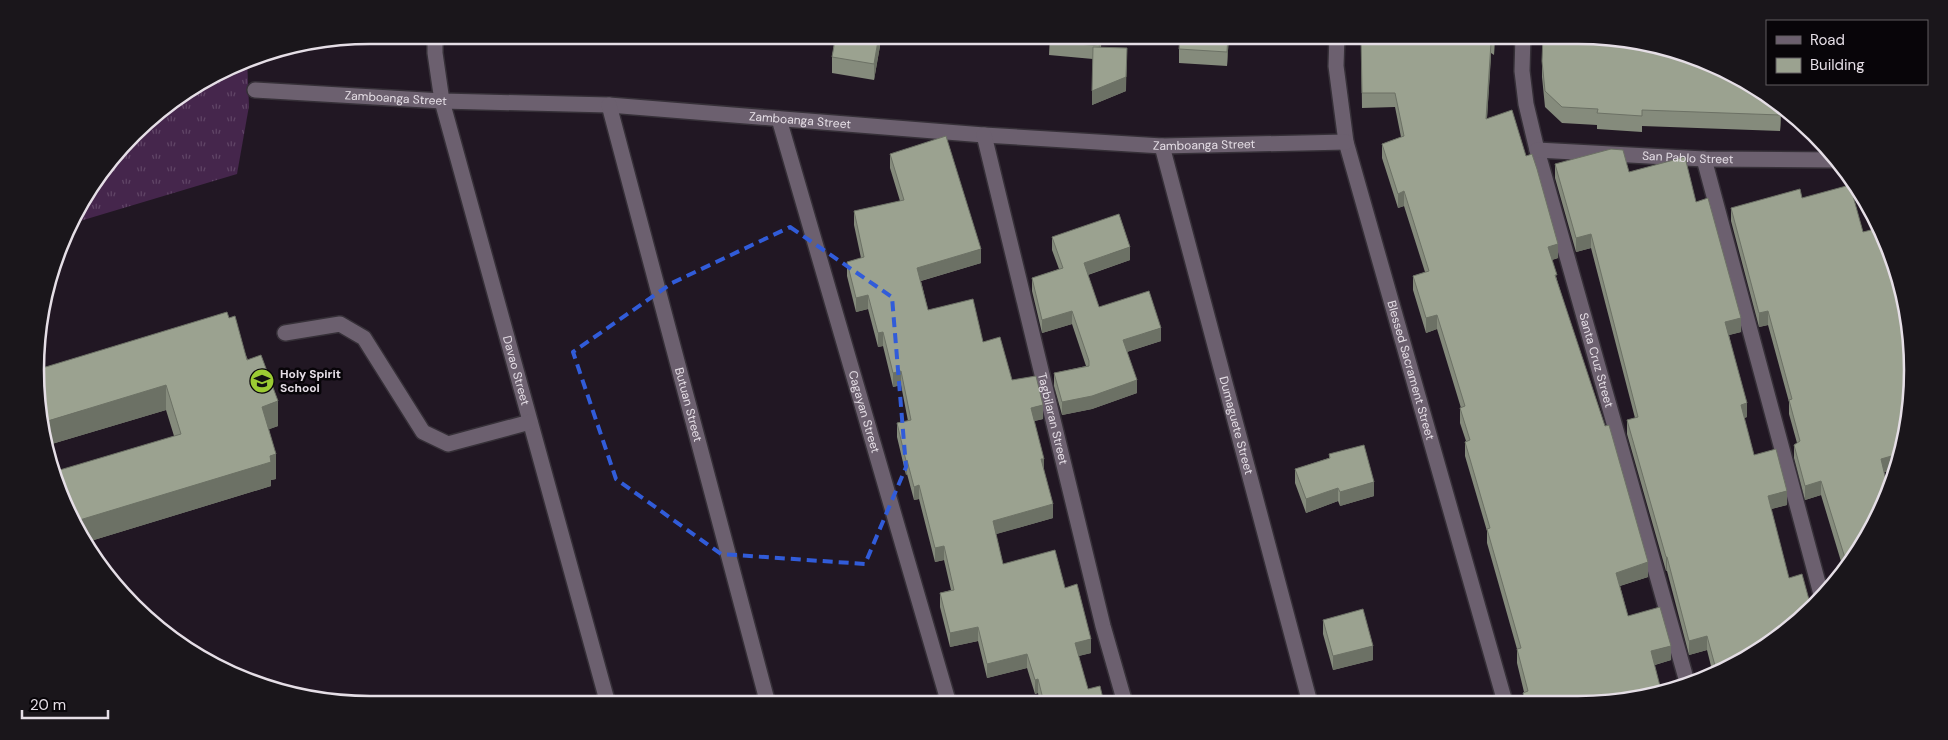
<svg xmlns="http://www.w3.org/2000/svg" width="1948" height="740" font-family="'DM Sans',sans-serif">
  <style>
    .grass { fill: url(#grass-tufts) }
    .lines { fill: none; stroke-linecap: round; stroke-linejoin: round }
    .minor-casing { stroke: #363038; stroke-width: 18 }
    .minor { stroke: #6c606f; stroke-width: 15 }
    .wall { fill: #858b7c }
    .shaded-wall { fill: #6c7165 }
    .building { fill: #9ba290; stroke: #6c7165 }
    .marked { fill: none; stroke: #315cd9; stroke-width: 4; stroke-dasharray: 10 6; stroke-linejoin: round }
    .labels { text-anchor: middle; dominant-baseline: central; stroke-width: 5; stroke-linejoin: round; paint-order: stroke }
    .street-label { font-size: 12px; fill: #e5dee6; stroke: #080509 }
    .poi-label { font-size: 12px; font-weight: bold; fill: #e5dee6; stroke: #080509; text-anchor: start }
    .rim { fill: none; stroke: #e5dee6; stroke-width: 2.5 }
  </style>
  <defs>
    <pattern id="grass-tufts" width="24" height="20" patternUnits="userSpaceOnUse" patternTransform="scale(1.25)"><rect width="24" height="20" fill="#45264c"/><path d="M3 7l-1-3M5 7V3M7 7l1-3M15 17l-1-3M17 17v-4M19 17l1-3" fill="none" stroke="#604566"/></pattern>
  </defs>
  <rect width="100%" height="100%" fill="#211723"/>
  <path class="grass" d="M 247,59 L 249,106 L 237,174 L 70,224 L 80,203 L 149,118 L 203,80 Z"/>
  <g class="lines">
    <defs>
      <g id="minor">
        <path id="s1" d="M 435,35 L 435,53 L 442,101 L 608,704"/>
        <path id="s2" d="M 1337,35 L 1336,66 L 1346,142 L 1505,702"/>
        <path id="s3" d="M 1523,35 L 1522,71 L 1526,104 L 1537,150 L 1687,682"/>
        <path id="s4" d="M 255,90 L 442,101 L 609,105 L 984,135 L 1162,146 L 1346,142"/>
        <path id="s5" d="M 609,105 L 768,704"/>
        <path id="s6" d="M 779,119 L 949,704"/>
        <path id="s7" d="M 984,135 L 1103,626 L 1125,703"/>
        <path id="s8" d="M 1162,146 L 1310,703"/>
        <path id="s9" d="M 1537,150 L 1704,159 L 1838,160"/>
        <path d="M 1704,159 L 1821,594"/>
        <path d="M 285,333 L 340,324 L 364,338 L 423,432 L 448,444 L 530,422"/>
      </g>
    </defs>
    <use href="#minor" class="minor-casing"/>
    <use href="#minor" class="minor"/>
  </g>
  <path class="wall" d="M 707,35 L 880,35 L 880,46 L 874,80 L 832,73 L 832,57 L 834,44 L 790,39 L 746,36 L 745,42 L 707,37 Z
    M 1050,35 L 1102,35 L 1101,47 L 1126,91 L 1092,105 L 1093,59 L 1049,55 Z
    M 1229,35 L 1227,66 L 1179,63 L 1179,49 Z
    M 1361,35 L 1495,35 L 1494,55 L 1491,53 L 1487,118 L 1558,258 L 1552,260 L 1557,280 L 1648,577 L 1620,586 L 1628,616 L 1671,660 L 1655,665 L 1622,702 L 1523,702 L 1523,693 L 1524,692 L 1517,663 L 1517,649 L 1487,543 L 1487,531 L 1465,456 L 1465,442 L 1466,441 L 1460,423 L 1460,408 L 1461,408 L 1437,329 L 1426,333 L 1413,290 L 1413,276 L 1425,272 L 1404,206 L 1398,208 L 1382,158 L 1382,144 L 1401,137 L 1395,107 L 1362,108 Z
    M 1542,61 L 1726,70 L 1782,104 L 1780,131 L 1642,126 L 1642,132 L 1597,129 L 1597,125 L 1562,123 L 1545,107 L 1542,77 Z
    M 890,154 L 981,263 L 921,281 L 928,310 L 983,342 L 1012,380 L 1043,419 L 1034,421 L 1053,518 L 996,534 L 1003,564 L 1065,588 L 1091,653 L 1078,656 L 1088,689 L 1104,703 L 1040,703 L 1038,693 L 1035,694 L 1027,668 L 987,678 L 978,641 L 950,647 L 940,607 L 940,593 L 951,590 L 944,560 L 935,562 L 919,499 L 914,500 L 907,474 L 906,475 L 897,437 L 897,423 L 908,421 L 901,385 L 893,387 L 883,346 L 878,347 L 868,309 L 856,312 L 847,276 L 847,262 L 861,258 L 854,225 L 854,211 L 900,201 L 890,168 Z
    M 1555,164 L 1629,172 L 1696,202 L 1741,332 L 1729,335 L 1747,417 L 1744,418 L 1754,455 L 1787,505 L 1771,509 L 1726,671 L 1713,674 L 1707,650 L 1689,655 L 1667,571 L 1666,571 L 1627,434 L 1627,420 L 1635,418 L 1591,248 L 1576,252 L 1555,178 Z
    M 1802,198 L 1863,232 L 1895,263 L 1901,287 L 1901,292 L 1909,334 L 1907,335 L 1897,469 L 1884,472 L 1868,538 L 1843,568 L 1821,495 L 1805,500 L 1794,458 L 1794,445 L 1797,443 L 1789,414 L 1789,402 L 1768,325 L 1759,327 L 1731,221 L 1731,208 Z
    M 1052,237 L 1130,260 L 1088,275 L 1099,307 L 1161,341 L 1127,352 L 1137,393 L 1092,409 L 1062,415 L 1054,386 L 1054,373 L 1086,366 L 1072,324 L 1042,333 L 1032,291 L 1032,278 L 1059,269 L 1052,250 Z
    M 229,318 L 278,426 L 269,429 L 276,479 L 271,480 L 271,486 L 84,543 L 60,498 L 174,436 L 166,410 L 45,446 L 42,436 Z
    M 1329,454 L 1374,496 L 1340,506 L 1338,501 L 1306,513 L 1295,483 L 1295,469 L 1329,458 Z
    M 1323,620 L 1373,660 L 1333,670 L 1323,634 Z"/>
  <path class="shaded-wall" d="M 879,35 L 880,35 L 880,46 L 874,80 L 874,64 Z
    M 1100,35 L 1102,35 L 1099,60 L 1099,46 Z
    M 1228,35 L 1229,35 L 1227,66 L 1227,52 Z
    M 1494,35 L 1495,35 L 1494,55 Z
    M 1491,43 L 1491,58 L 1486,133 L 1486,119 Z
    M 1127,48 L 1126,91 L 1092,105 L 1092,91 Z
    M 1781,103 L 1782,104 L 1780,131 L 1780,115 Z
    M 1404,191 L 1404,206 L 1398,208 L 1398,194 Z
    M 1591,234 L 1591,248 L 1576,252 L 1576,238 Z
    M 1558,244 L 1558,258 L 1548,261 L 1548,247 Z
    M 1130,247 L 1130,260 L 1084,276 L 1084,263 Z
    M 981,249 L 981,263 L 917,282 L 917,268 Z
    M 868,295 L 868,309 L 856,312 L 856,298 Z
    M 1072,311 L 1072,324 L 1042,333 L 1042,320 Z
    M 1768,311 L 1768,325 L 1759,327 L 1759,313 Z
    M 1437,315 L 1437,329 L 1426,333 L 1426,318 Z
    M 1741,318 L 1741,332 L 1725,336 L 1725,322 Z
    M 1909,320 L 1909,334 L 1903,336 L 1903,322 Z
    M 1161,328 L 1161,341 L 1123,353 L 1123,340 Z
    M 883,332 L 883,346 L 878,347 L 878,333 Z
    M 901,371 L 901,385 L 893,387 L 893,373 Z
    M 1137,380 L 1137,393 L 1092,409 L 1062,415 L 1062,402 Z
    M 166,385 L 166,410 L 45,446 L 42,436 L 41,423 Z
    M 278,401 L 278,426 L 262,432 L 262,407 Z
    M 1747,403 L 1747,417 L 1741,419 L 1741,405 Z
    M 1043,405 L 1043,419 L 1031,422 L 1031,408 Z
    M 1902,453 L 1902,457 L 1897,469 L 1881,473 L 1881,459 Z
    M 276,454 L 276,479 L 271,480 L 271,486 L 84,543 L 73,522 Z
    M 1041,459 L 1044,459 L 1044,473 Z
    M 907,460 L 907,474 L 906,475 L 906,461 Z
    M 1821,481 L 1821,495 L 1805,500 L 1805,486 Z
    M 1374,482 L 1374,496 L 1340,506 L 1340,492 Z
    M 919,485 L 919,499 L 914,500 L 914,487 Z
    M 1338,488 L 1338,501 L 1306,513 L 1306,499 Z
    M 1787,491 L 1787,505 L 1768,510 L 1768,496 Z
    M 1053,504 L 1053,518 L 993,535 L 993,521 Z
    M 944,546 L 944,560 L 935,562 L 935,548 Z
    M 1853,556 L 1845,566 L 1845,558 Z
    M 1666,557 L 1667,557 L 1667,571 L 1666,571 Z
    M 1648,562 L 1648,577 L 1616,587 L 1616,573 Z
    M 978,627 L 978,641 L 950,647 L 950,633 Z
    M 1707,636 L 1707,650 L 1689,655 L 1689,641 Z
    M 1091,639 L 1091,653 L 1075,657 L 1075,643 Z
    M 1373,646 L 1373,660 L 1333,670 L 1333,656 Z
    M 1671,646 L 1671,660 L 1651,666 L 1651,651 Z
    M 1027,654 L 1027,668 L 987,678 L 987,664 Z
    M 1038,679 L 1038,693 L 1035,694 L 1035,680 Z"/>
  <path class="building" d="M 836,35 L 879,35 L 874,64 L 832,57 Z
    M 1050,35 L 1100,35 L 1099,46 L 1049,41 Z
    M 1180,35 L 1228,35 L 1227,52 L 1179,49 Z
    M 1361,35 L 1494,35 L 1494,41 L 1489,36 L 1491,43 L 1486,119 L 1512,110 L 1526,156 L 1532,154 L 1537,169 L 1558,244 L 1548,247 L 1557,275 L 1555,275 L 1605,426 L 1609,425 L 1648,562 L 1616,573 L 1628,616 L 1660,607 L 1671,646 L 1651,651 L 1661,690 L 1622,702 L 1526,702 L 1523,693 L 1528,691 L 1517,649 L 1521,648 L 1487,529 L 1490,528 L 1465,442 L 1470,440 L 1460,408 L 1465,406 L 1437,315 L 1426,318 L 1413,276 L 1429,271 L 1404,191 L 1398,194 L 1382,144 L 1404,136 L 1395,93 L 1362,93 Z
    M 1543,35 L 1578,35 L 1665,46 L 1726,70 L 1781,103 L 1780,115 L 1642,110 L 1642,116 L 1597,113 L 1598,109 L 1562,107 L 1545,91 L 1542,61 Z
    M 1093,47 L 1127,48 L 1126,77 L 1092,91 Z
    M 946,136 L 981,249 L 917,268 L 928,310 L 973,299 L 983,342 L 1000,337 L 1012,380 L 1036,376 L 1043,405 L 1031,408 L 1044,459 L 1041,459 L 1053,504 L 993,521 L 1003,564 L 1055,550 L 1065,588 L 1077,584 L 1091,639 L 1075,643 L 1088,689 L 1100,686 L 1104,703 L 1044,703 L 1038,679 L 1035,680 L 1027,654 L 987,664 L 978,627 L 950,633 L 940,593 L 954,590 L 944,546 L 935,548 L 919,485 L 914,487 L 907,460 L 906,461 L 897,423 L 911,420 L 901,371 L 893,373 L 883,332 L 878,333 L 868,295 L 856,298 L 847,262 L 864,257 L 854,211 L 904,200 L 890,154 Z
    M 1611,149 L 1623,150 L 1629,172 L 1685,157 L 1696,202 L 1708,198 L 1741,318 L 1725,322 L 1747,403 L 1741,405 L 1754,455 L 1776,449 L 1787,491 L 1768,496 L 1789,578 L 1802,574 L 1811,607 L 1799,622 L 1726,671 L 1717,673 L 1707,636 L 1689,641 L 1667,557 L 1666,557 L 1627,420 L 1638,417 L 1591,234 L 1576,238 L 1555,164 Z
    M 1850,185 L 1863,232 L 1879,228 L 1895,263 L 1900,281 L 1898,281 L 1909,320 L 1903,322 L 1911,350 L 1912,392 L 1902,453 L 1881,459 L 1888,489 L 1868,538 L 1853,556 L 1845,558 L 1821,481 L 1805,486 L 1794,445 L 1800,441 L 1789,400 L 1792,399 L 1768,311 L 1759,313 L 1731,208 L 1800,189 L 1802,198 Z
    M 1119,214 L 1130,247 L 1084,263 L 1099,307 L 1149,291 L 1161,328 L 1123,340 L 1137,380 L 1092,396 L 1062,402 L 1054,373 L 1089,366 L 1089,361 L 1072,311 L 1042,320 L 1032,278 L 1063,268 L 1052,237 Z
    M 227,312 L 229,318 L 235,316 L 247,360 L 261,355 L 278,401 L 262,407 L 276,454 L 270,456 L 271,462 L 73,522 L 60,498 L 53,472 L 181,434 L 166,385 L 41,423 L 39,369 Z
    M 1364,445 L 1374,482 L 1340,492 L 1338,488 L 1306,499 L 1295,469 L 1330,458 L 1329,454 Z
    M 1363,609 L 1373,646 L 1333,656 L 1323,620 Z
    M 1388,696 L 1390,703 L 1361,703 Z"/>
  <path class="marked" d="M 790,227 L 892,297 L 906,467 L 865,564 L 721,554 L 616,479 L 573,352 L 672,283 Z"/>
  <defs>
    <symbol id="school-disc" viewBox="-11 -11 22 22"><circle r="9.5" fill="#9bcb33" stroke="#080509"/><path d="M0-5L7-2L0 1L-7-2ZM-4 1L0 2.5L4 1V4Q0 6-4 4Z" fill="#111"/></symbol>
  </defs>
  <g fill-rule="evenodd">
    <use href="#school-disc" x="248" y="367" width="28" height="28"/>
  </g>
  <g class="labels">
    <g class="street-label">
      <text stroke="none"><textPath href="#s4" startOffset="141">Zamboanga Street</textPath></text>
      <text stroke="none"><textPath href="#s4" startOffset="546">Zamboanga Street</textPath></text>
      <text stroke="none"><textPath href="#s4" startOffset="951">Zamboanga Street</textPath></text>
      <text stroke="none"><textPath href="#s9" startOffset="151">San Pablo Street</textPath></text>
      <text stroke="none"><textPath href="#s3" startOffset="335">Santa Cruz Street</textPath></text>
      <text stroke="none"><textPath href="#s2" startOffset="345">Blessed Sacrament Street</textPath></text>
      <text stroke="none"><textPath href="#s1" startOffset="346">Davao Street</textPath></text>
      <text stroke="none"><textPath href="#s5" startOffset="310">Butuan Street</textPath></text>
      <text stroke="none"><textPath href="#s6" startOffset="305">Cagayan Street</textPath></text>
      <text stroke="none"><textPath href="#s7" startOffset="292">Tagbilaran Street</textPath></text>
      <text stroke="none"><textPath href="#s8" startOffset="289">Dumaguete Street</textPath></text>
    </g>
    <g class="poi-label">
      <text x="280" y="374">Holy Spirit<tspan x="280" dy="14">School</tspan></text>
    </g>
  </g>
  <path d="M0 0H1948V740H0ZM370 44H1578A326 326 0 0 1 1904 370V370A326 326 0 0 1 1578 696H370A326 326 0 0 1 44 370V370A326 326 0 0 1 370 44Z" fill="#1a161b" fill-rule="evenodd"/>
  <path class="rim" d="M370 44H1578A326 326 0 0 1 1904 370V370A326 326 0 0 1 1578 696H370A326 326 0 0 1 44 370V370A326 326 0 0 1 370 44Z"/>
  <rect x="1766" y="20" width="162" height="65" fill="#080509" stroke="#605c61"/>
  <rect x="1776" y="36" width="25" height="8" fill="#6c606f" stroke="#605c61"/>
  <text x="1810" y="45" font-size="15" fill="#e5dee6">Road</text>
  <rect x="1776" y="58" width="25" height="15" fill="#9ba290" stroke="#605c61"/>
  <text x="1810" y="70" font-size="15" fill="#e5dee6">Building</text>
  <path d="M22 710v8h86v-8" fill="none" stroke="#e5dee6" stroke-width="2.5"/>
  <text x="30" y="710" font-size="15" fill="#e5dee6" stroke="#080509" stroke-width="4" paint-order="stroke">20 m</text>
</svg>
